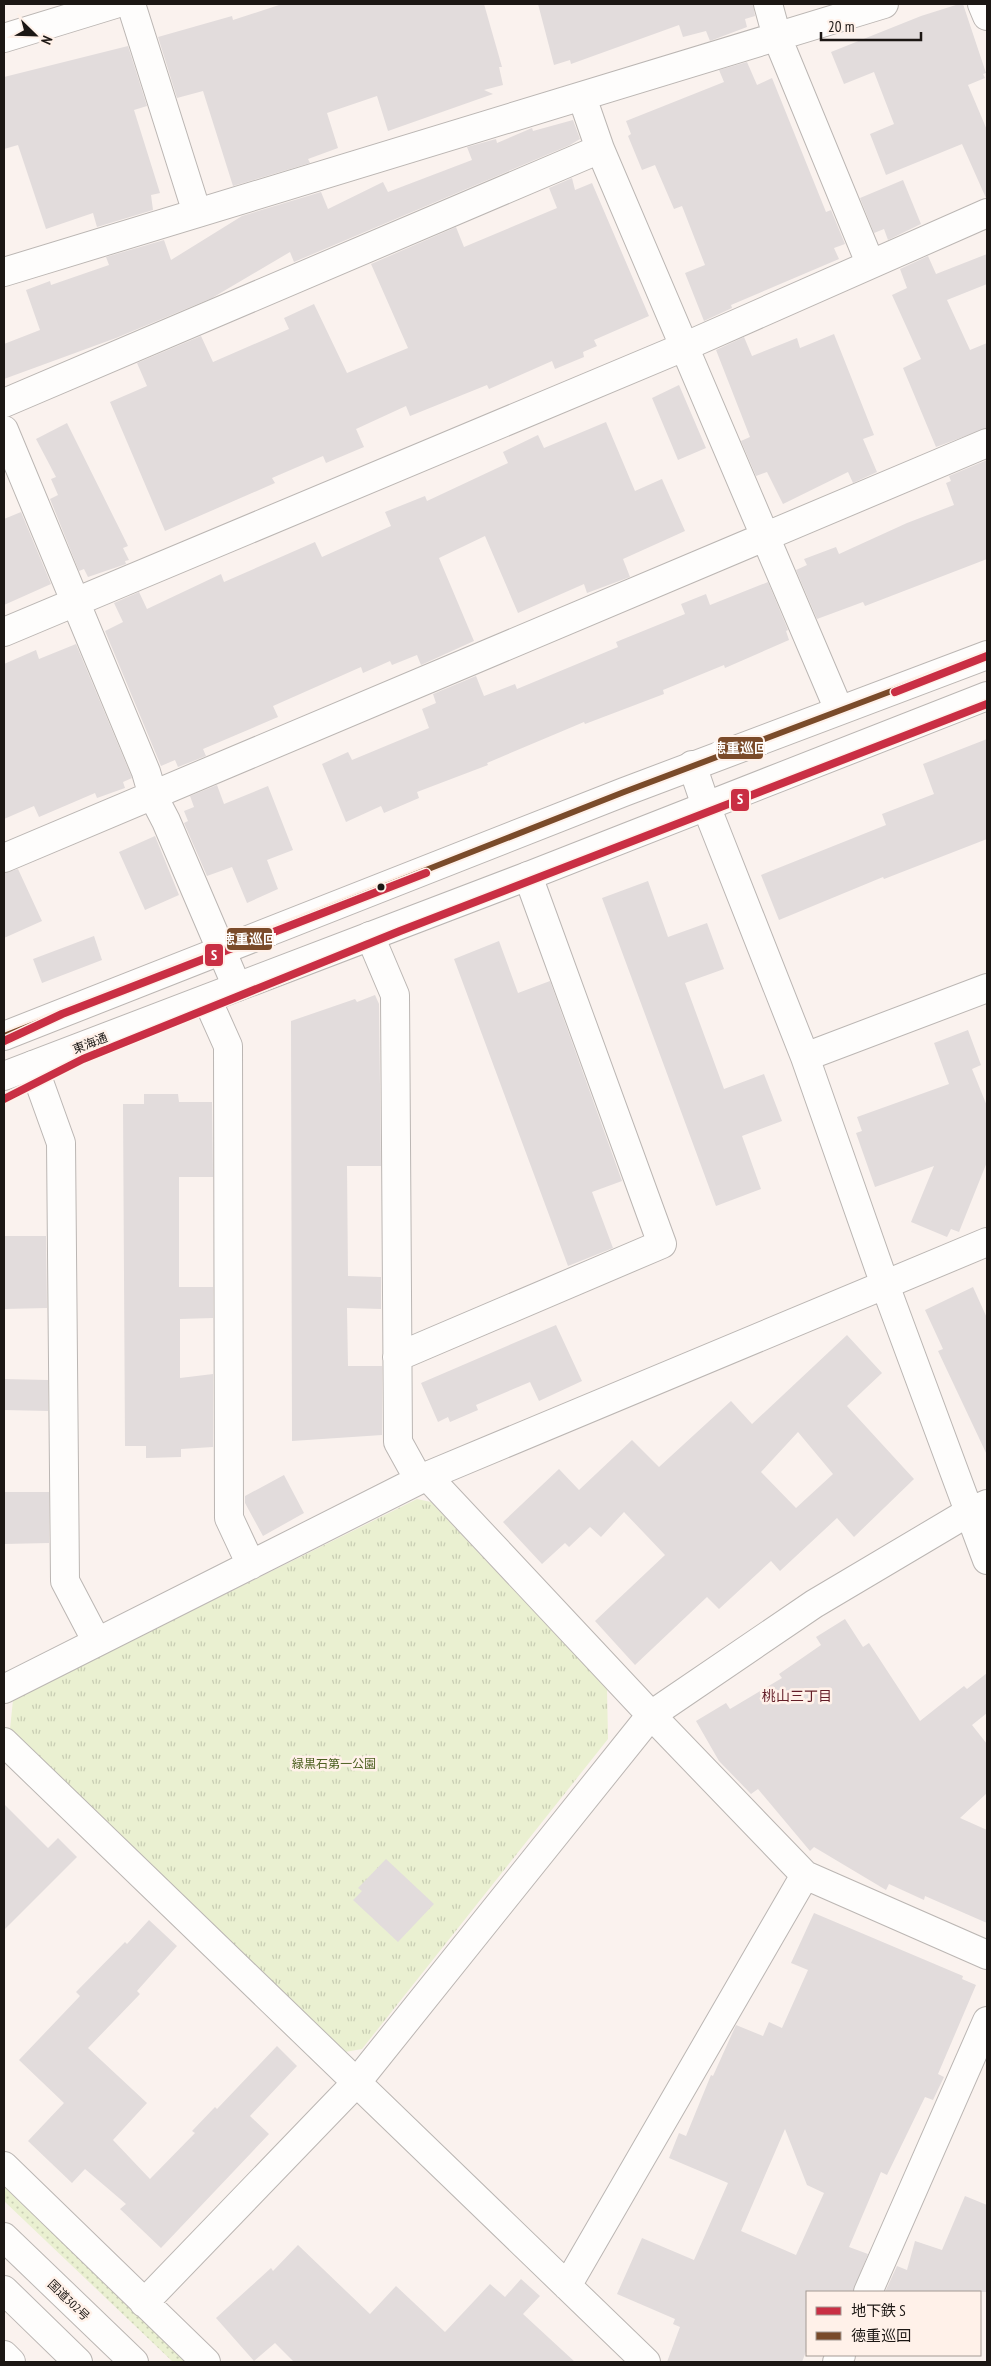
<svg xmlns="http://www.w3.org/2000/svg" width="991" height="2366" font-family="'PT Sans Narrow','Noto Sans JP',sans-serif">
  <style>
    .grass { fill: url(#grass-dots) }
    .park { fill: url(#park-tufts) }
    .building { fill: #e2dcdc; fill-rule: evenodd }
    .lines { fill: none; stroke-linecap: round; stroke-linejoin: round }
    .minor-casing { stroke: #bbb6b3; stroke-width: 30 }
    .major-casing { stroke: #bbb6b3; stroke-width: 30 }
    .highway-casing { stroke: #bbb6b3; stroke-width: 30 }
    .minor { stroke: #fefdfc; stroke-width: 28 }
    .major { stroke: #fefdfc; stroke-width: 28 }
    .highway { stroke: #fefdfc; stroke-width: 28 }
    .bus-1-casing { stroke: #fff1e9; stroke-width: 10 }
    .bus-1 { stroke: #7a4b2a; stroke-width: 6 }
    .metro-1-casing { stroke: #fff1e9; stroke-width: 11 }
    .metro-1 { stroke: #c92f44; stroke-width: 8 }
    .bus-dot { fill: #1c1714; stroke: #fff1e9; stroke-width: 2 }
    .labels { text-anchor: middle; dominant-baseline: central; stroke-width: 5; stroke-linejoin: round; paint-order: stroke }
    .street-label { font-size: 12px; fill: #1c1714; stroke: #fff1e9 }
    .park-label { font-size: 12px; fill: #4c5f1f; stroke: #fff1e9 }
    .neighbourhood-label { font-size: 14px; fill: #641e28; stroke: #fff1e9 }
    .line-badge { stroke: #fff1e9; stroke-width: 2 }
    .badge-label { font-size: 14px; text-anchor: middle; font-weight: bold; fill: #fff }
  </style>
  <defs>
    <pattern id="grass-dots" width="8" height="8" patternUnits="userSpaceOnUse" patternTransform="scale(1.25)"><rect width="8" height="8" fill="#eaf0d1"/><path d="M2 2h.1M6 6h.1" fill="none" stroke="#c8cdb3" stroke-width="1.8" stroke-linecap="round"/></pattern>
    <pattern id="park-tufts" width="24" height="20" patternUnits="userSpaceOnUse" patternTransform="scale(1.25)"><rect width="24" height="20" fill="#eaf0d1"/><path d="M3 7l-1-3M5 7V3M7 7l1-3M15 17l-1-3M17 17v-4M19 17l1-3" fill="none" stroke="#c8cdb3"/></pattern>
  </defs>
  <rect width="100%" height="100%" fill="#faf2ee"/>
  <path class="grass" d="M 4,2179 L 192,2362 L 173,2362 L 4,2201 Z"/>
  <path class="park" d="M 417,1499 L 431,1502 L 607,1689 L 608,1739 L 362,2049 L 345,2052 L 10,1729 L 13,1700 Z"/>
  <path class="building" d="M 282,4 L 484,4 L 502,67 L 499,67 L 503,85 L 484,90 L 493,94 L 388,131 L 377,96 L 327,113 L 338,148 L 308,159 L 310,163 L 233,186 L 203,91 L 177,98 L 158,37 L 232,16 L 233,20 Z
    M 538,4 L 753,4 L 755,16 L 745,19 L 747,27 L 710,41 L 706,31 L 683,37 L 679,25 L 571,64 L 570,60 L 554,65 Z
    M 959,4 L 963,4 L 986,73 L 983,74 L 985,78 L 968,85 L 987,130 L 986,198 L 962,144 L 886,175 L 870,134 L 894,124 L 874,72 L 844,84 L 831,52 L 921,16 Z
    M 128,46 L 147,106 L 134,110 L 160,193 L 151,195 L 153,210 L 97,227 L 93,213 L 46,229 L 18,145 L 4,149 L 4,77 Z
    M 747,62 L 757,85 L 772,78 L 826,212 L 831,210 L 845,244 L 834,248 L 839,259 L 731,305 L 732,308 L 704,321 L 685,273 L 705,265 L 682,206 L 674,209 L 655,165 L 642,170 L 628,136 L 631,134 L 626,121 L 724,82 L 719,70 Z
    M 573,120 L 580,139 L 570,145 L 294,262 L 290,252 L 212,298 L 116,338 L 4,379 L 4,344 L 40,330 L 26,290 L 50,281 L 51,285 L 109,265 L 106,257 L 164,240 L 171,260 L 242,216 L 321,192 L 328,209 L 383,182 L 388,192 L 472,160 L 467,147 L 496,139 L 497,143 L 532,128 L 533,131 Z
    M 572,178 L 575,190 L 592,183 L 649,316 L 594,340 L 597,346 L 583,352 L 584,357 L 555,369 L 552,361 L 489,389 L 487,385 L 410,416 L 406,406 L 356,429 L 364,447 L 326,463 L 323,456 L 272,478 L 275,483 L 165,531 L 110,402 L 147,386 L 137,363 L 201,336 L 213,362 L 289,329 L 284,318 L 314,304 L 347,373 L 408,348 L 371,264 L 456,227 L 464,247 L 557,208 L 549,188 Z
    M 903,180 L 921,224 L 888,240 L 884,229 L 874,233 L 860,198 Z
    M 987,254 L 987,284 L 947,300 L 970,350 L 987,343 L 987,428 L 936,447 L 903,368 L 921,359 L 892,295 L 907,288 L 900,269 L 928,256 L 936,274 Z
    M 834,334 L 874,435 L 863,439 L 877,472 L 853,483 L 848,472 L 783,504 L 767,472 L 756,476 L 741,441 L 750,437 L 716,350 L 744,337 L 752,356 L 797,338 L 800,348 Z
    M 679,385 L 706,448 L 678,460 L 652,398 Z
    M 606,422 L 635,491 L 662,479 L 685,531 L 623,559 L 630,577 L 587,593 L 584,584 L 518,613 L 485,536 L 439,558 L 474,641 L 421,665 L 417,655 L 392,665 L 390,661 L 363,673 L 361,667 L 273,706 L 278,717 L 203,749 L 206,756 L 178,767 L 175,760 L 161,766 L 105,631 L 123,622 L 114,603 L 139,592 L 147,609 L 221,574 L 224,582 L 315,542 L 322,557 L 391,526 L 385,512 L 425,496 L 427,501 L 508,463 L 503,452 L 538,435 L 544,448 Z
    M 67,423 L 128,546 L 123,548 L 129,560 L 125,561 L 126,564 L 88,577 L 84,569 L 79,571 L 50,499 L 58,495 L 51,479 L 56,477 L 36,439 Z
    M 987,460 L 987,559 L 865,606 L 863,602 L 817,619 L 796,570 L 807,565 L 804,559 L 836,547 L 839,554 L 907,523 L 954,505 L 946,483 L 951,481 L 949,476 Z
    M 21,512 L 51,584 L 4,605 L 4,519 Z
    M 768,582 L 788,630 L 786,631 L 789,640 L 725,668 L 724,665 L 663,690 L 664,694 L 585,724 L 584,722 L 487,763 L 488,765 L 417,792 L 419,798 L 384,813 L 381,806 L 346,822 L 322,764 L 348,752 L 352,760 L 429,728 L 422,709 L 436,703 L 433,694 L 476,676 L 484,696 L 515,684 L 517,689 L 618,647 L 616,642 L 685,614 L 681,604 L 706,594 L 710,605 Z
    M 76,644 L 132,778 L 123,782 L 125,788 L 97,798 L 95,793 L 39,817 L 34,806 L 4,819 L 4,664 L 36,650 L 39,659 Z
    M 987,739 L 987,839 L 884,879 L 883,877 L 779,920 L 761,875 L 886,825 L 882,814 L 934,794 L 923,764 Z
    M 217,785 L 224,804 L 268,786 L 293,850 L 267,860 L 278,889 L 247,903 L 232,867 L 207,876 L 184,823 L 188,821 L 184,811 L 194,807 L 190,796 Z
    M 155,836 L 179,895 L 145,910 L 119,852 Z
    M 18,869 L 42,921 L 4,938 L 4,873 Z
    M 648,881 L 668,937 L 707,923 L 724,969 L 685,983 L 724,1089 L 764,1074 L 782,1121 L 742,1136 L 761,1189 L 716,1206 L 602,898 Z
    M 94,936 L 102,960 L 42,983 L 33,959 Z
    M 499,941 L 518,993 L 550,981 L 622,1181 L 592,1192 L 613,1248 L 568,1266 L 454,959 Z
    M 375,995 L 379,1004 L 381,1166 L 347,1166 L 348,1276 L 381,1277 L 381,1309 L 347,1308 L 348,1366 L 382,1366 L 382,1435 L 292,1441 L 291,1021 L 355,999 L 357,1002 Z
    M 968,1030 L 981,1065 L 972,1069 L 987,1106 L 987,1162 L 959,1232 L 951,1229 L 947,1237 L 911,1222 L 934,1166 L 875,1187 L 856,1133 L 862,1131 L 857,1117 L 949,1084 L 934,1043 Z
    M 144,1094 L 178,1094 L 179,1102 L 212,1102 L 213,1177 L 179,1177 L 179,1287 L 213,1287 L 213,1318 L 180,1319 L 180,1378 L 213,1374 L 213,1447 L 181,1449 L 181,1457 L 146,1458 L 146,1446 L 125,1446 L 123,1104 L 144,1104 Z
    M 4,1236 L 46,1236 L 47,1308 L 4,1309 Z
    M 973,1287 L 987,1318 L 987,1455 L 938,1351 L 943,1349 L 925,1310 Z
    M 556,1325 L 582,1381 L 539,1401 L 530,1382 L 476,1405 L 478,1410 L 450,1422 L 448,1417 L 438,1422 L 421,1383 Z
    M 847,1335 L 882,1373 L 847,1406 L 914,1479 L 854,1537 L 837,1518 L 780,1571 L 771,1561 L 719,1609 L 707,1597 L 635,1665 L 595,1621 L 665,1555 L 624,1512 L 601,1537 L 590,1527 L 569,1547 L 565,1543 L 542,1564 L 503,1522 L 559,1469 L 579,1490 L 632,1440 L 659,1467 L 731,1401 L 752,1424 ZM 798,1432 L 833,1474 L 796,1508 L 761,1472 Z
    M 4,1379 L 48,1380 L 48,1411 L 4,1410 Z
    M 284,1475 L 304,1513 L 263,1536 L 245,1503 L 245,1496 Z
    M 4,1492 L 49,1492 L 49,1543 L 4,1544 Z
    M 845,1619 L 863,1647 L 869,1643 L 920,1721 L 964,1686 L 967,1689 L 987,1673 L 987,1713 L 972,1725 L 987,1744 L 987,1793 L 960,1818 L 987,1830 L 987,1923 L 925,1896 L 924,1900 L 889,1884 L 886,1890 L 814,1847 L 810,1851 L 758,1789 L 751,1794 L 719,1761 L 696,1721 L 726,1703 L 730,1709 L 782,1678 L 779,1674 L 821,1645 L 816,1637 Z
    M 4,1804 L 48,1848 L 58,1838 L 77,1857 L 4,1930 Z
    M 386,1859 L 434,1904 L 398,1942 L 353,1900 L 362,1891 L 358,1888 Z
    M 814,1913 L 963,1976 L 962,1979 L 976,1985 L 938,2074 L 944,2077 L 933,2100 L 925,2097 L 887,2175 L 881,2172 L 849,2247 L 868,2254 L 853,2292 L 807,2292 L 807,2349 L 802,2362 L 667,2362 L 680,2327 L 673,2324 L 675,2319 L 617,2294 L 642,2238 L 694,2260 L 728,2183 L 669,2158 L 679,2133 L 686,2136 L 711,2075 L 713,2076 L 736,2025 L 763,2036 L 769,2022 L 782,2028 L 808,1970 L 791,1963 ZM 785,2129 L 807,2185 L 824,2193 L 796,2255 L 741,2231 Z
    M 149,1920 L 177,1946 L 137,1991 L 140,1994 L 88,2048 L 147,2103 L 113,2140 L 150,2179 L 195,2133 L 192,2131 L 215,2107 L 217,2109 L 277,2046 L 297,2066 L 250,2116 L 269,2134 L 161,2248 L 120,2209 L 126,2204 L 85,2169 L 72,2183 L 28,2141 L 64,2103 L 19,2060 L 80,1996 L 76,1992 L 125,1942 L 127,1944 Z
    M 965,2196 L 987,2205 L 987,2292 L 885,2292 L 897,2266 L 907,2270 L 915,2241 L 942,2250 Z
    M 298,2245 L 370,2314 L 396,2286 L 445,2332 L 490,2284 L 505,2297 L 521,2279 L 540,2296 L 523,2314 L 575,2362 L 294,2362 L 275,2343 L 254,2361 L 216,2318 L 271,2268 L 273,2271 Z"/>
  <g class="lines">
    <defs>
      <path id="minor" d="M 131,4 L 197,213
        M 768,4 L 777,37 L 870,263
        M 982,4 L 987,16
        M 4,38 L 115,4
        M 582,97 L 600,149 L 839,710
        M 4,272 L 884,4
        M 4,403 L 600,149
        M 4,430 L 146,772 L 153,796 L 166,821 L 237,987
        M 4,632 L 686,346 L 987,213
        M 692,765 L 706,806 L 805,1057 L 885,1285 L 987,1560
        M 4,858 L 987,443
        M 370,936 L 395,995 L 398,1442 L 419,1480
        M 207,999 L 228,1046 L 229,1518 L 251,1565
        M 805,1057 L 987,988
        M 33,1065 L 61,1143 L 65,1581 L 97,1642
        M 397,1357 L 662,1244 L 528,876
        M 427,1476 L 651,1715 L 805,1875 L 987,1955
        M 4,1689 L 427,1476 L 987,1242
        M 4,1742 L 646,2362
        M 4,2166 L 206,2362
        M 567,2286 L 805,1875
        M 868,2292 L 987,2021
        M 144,2303 L 356,2083 L 651,1715 L 814,1604 L 969,1512 L 987,1504
        M 837,2362 L 841,2355"/>
      <path id="major" d="M 4,1036 L 624,792 L 987,655
        M 4,1076 L 528,876 L 987,696"/>
      <path id="highway" d="M 4,2237 L 134,2362
        M 4,2290 L 78,2362
        M 4,2355 L 11,2362"/>
    </defs>
    <use href="#minor" class="minor-casing"/>
    <use href="#major" class="major-casing"/>
    <use href="#highway" class="highway-casing"/>
    <use href="#minor" class="minor"/>
    <use href="#major" class="major"/>
    <use href="#highway" class="highway"/>
    <defs>
      <path id="bus-1" d="M 4,1036 L 624,792 L 987,655"/>
    </defs>
    <use href="#bus-1" class="bus-1-casing"/>
    <use href="#bus-1" class="bus-1"/>
    <defs>
      <path id="metro-1" d="M 895,692 L 987,656
        M 4,1041 L 62,1014 L 426,873
        M 4,1099 L 83,1059 L 400,931 L 987,704"/>
    </defs>
    <use href="#metro-1" class="metro-1-casing"/>
    <use href="#metro-1" class="metro-1"/>
  </g>
  <circle class="bus-dot" cx="381" cy="887" r="4.5"/>
  <g class="labels">
    <g class="street-label">
      <text transform="translate(90 1043) rotate(-21)">東海通</text>
      <text transform="translate(69 2300) rotate(44)">国道302号</text>
    </g>
    <g class="park-label">
      <text x="334" y="1763">緑黒石第一公園</text>
    </g>
    <g class="neighbourhood-label">
      <text x="797" y="1696">桃山三丁目</text>
    </g>
  </g>
  <g class="line-badge">
    <rect x="717" y="736" width="47" height="24" rx="5" fill="#7a4b2a"/>
    <rect x="730" y="788" width="20" height="24" rx="5" fill="#c92f44"/>
    <rect x="226" y="927" width="47" height="24" rx="5" fill="#7a4b2a"/>
    <rect x="204" y="943" width="20" height="24" rx="5" fill="#c92f44"/>
  </g>
  <g class="badge-label">
    <text x="740" y="753">徳重巡回</text>
    <text x="740" y="804">S</text>
    <text x="249" y="944">徳重巡回</text>
    <text x="214" y="960">S</text>
  </g>
  <rect width="991" height="2366" fill="none" stroke="#1c1714" stroke-width="10"/>
  <rect x="806" y="2291" width="175" height="65" fill="#fff1e9" stroke="#a49a94"/>
  <rect x="816" y="2307" width="25" height="8" fill="#c92f44" stroke="#a49a94"/>
  <text x="851" y="2316" font-size="15" fill="#1c1714">地下鉄 S</text>
  <rect x="816" y="2332" width="25" height="8" fill="#7a4b2a" stroke="#a49a94"/>
  <text x="851" y="2341" font-size="15" fill="#1c1714">徳重巡回</text>
  <g transform="translate(35 35) rotate(113)" stroke="#fff1e9" stroke-width="4" paint-order="stroke">
  <path d="M0-4L9 19L0 12L-9 19Z" fill="#1c1714"/>
  <text y="-8" font-size="14" font-weight="bold" text-anchor="middle" fill="#1c1714">N</text>
  </g>
  <path d="M821 32v8h100v-8" fill="none" stroke="#1c1714" stroke-width="2.5"/>
  <text x="828" y="32" font-size="15" fill="#1c1714" stroke="#fff1e9" stroke-width="4" paint-order="stroke">20 m</text>
</svg>
